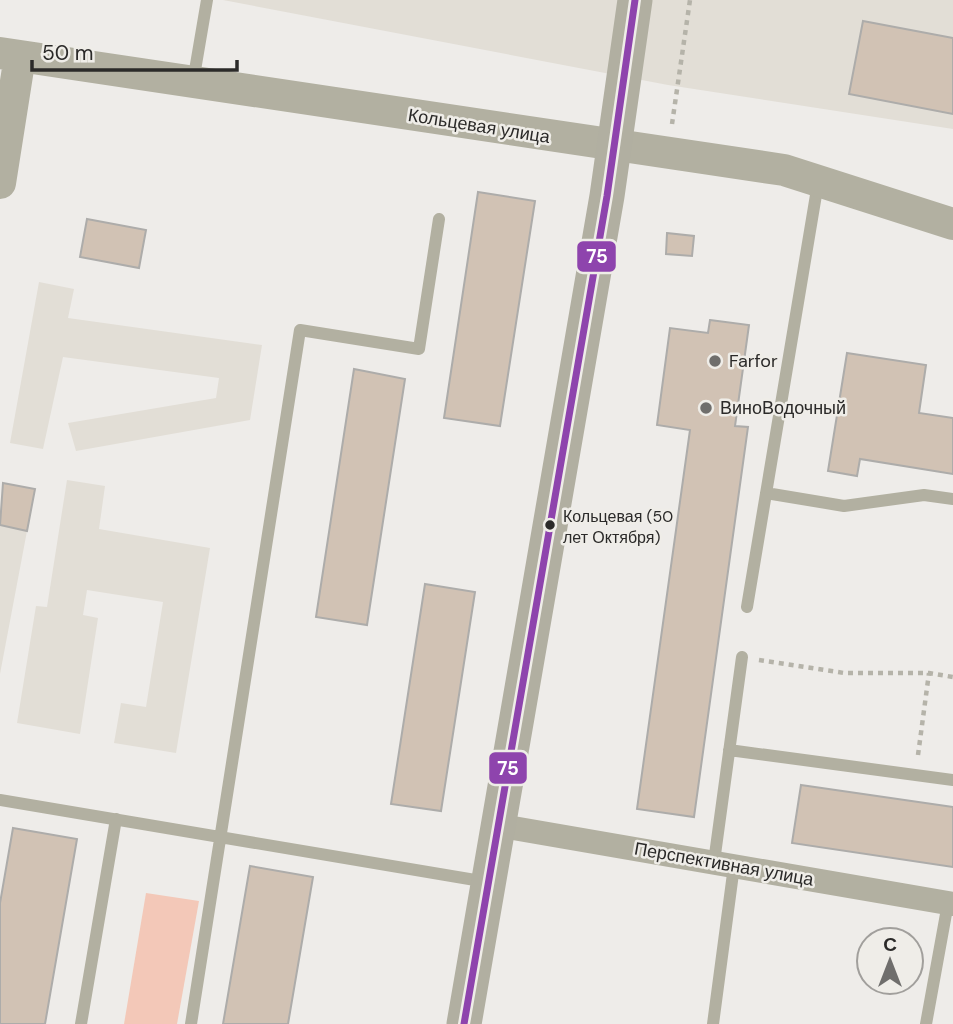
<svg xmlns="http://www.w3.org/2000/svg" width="953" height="1024" font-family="'DM Sans',sans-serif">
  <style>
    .built { fill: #e2ded6 }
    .green { fill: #f3c8b8 }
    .building { fill: #d1c2b4; stroke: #adacaa; stroke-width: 2 }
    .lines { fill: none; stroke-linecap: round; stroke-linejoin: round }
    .path { stroke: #b5b3a9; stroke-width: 4.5; stroke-dasharray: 5 5; stroke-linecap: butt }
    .service { stroke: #b2b0a1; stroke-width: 12 }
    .minor { stroke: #b2b0a1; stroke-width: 24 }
    .tertiary { stroke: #b2b0a1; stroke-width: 32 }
    .secondary { stroke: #b1afa1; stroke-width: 35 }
    .bus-1-casing { stroke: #efede8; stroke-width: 12 }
    .bus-1 { stroke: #8e44ad; stroke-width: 7 }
    .poi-dot { fill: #6f6e6c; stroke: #efede8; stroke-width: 2.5 }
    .bus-dot { fill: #2b2a29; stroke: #efede8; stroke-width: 2.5 }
    .labels { text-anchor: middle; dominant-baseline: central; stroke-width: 5; stroke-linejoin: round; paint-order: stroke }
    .bus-label { font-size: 16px; fill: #2b2a29; stroke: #efede8; text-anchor: start }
    .street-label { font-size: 18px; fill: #2b2a29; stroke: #efede8 }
    .poi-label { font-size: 18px; fill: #2b2a29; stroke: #efede8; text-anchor: start }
    .line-badge { stroke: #efede8; stroke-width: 2.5 }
    .badge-label { font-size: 19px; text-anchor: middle; font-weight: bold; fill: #fff }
  </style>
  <rect width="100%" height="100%" fill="#eeece9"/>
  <path class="built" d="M 223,0 L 953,0 L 953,129 L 668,85 Z
    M 39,282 L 74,289 L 68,318 L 262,345 L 250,420 L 76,451 L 68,423 L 216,398 L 219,378 L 63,357 L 43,449 L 10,443 Z
    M 67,480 L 105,486 L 99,529 L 210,548 L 176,753 L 114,743 L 121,703 L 146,707 L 163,602 L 87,590 L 83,615 L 98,618 L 80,734 L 17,723 L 36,606 L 47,607 Z
    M 0,525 L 27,531 L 0,674 Z"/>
  <path class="green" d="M 146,893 L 199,901 L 177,1024 L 124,1024 Z"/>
  <path class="building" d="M 863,21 L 953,38 L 953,114 L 849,94 Z
    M 478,192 L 535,201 L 500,426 L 444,418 Z
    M 87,219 L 146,230 L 139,268 L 80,257 Z
    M 667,233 L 694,236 L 692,256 L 666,254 Z
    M 710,320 L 749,325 L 735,426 L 748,427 L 694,817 L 637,809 L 690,430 L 657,425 L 670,328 L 708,333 Z
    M 847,353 L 926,365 L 919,413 L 953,418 L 953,474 L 860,459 L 857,476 L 828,471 Z
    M 354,369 L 405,379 L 367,625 L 316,617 Z
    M 3,483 L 35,489 L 27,531 L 0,525 Z
    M 425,584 L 475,592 L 441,811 L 391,804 Z
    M 801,785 L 953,807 L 953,867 L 792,843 Z
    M 13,828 L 77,839 L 45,1024 L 0,1024 L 0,903 Z
    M 250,866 L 313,877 L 288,1024 L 223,1024 Z"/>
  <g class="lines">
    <path class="path" d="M 672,124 L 690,0
      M 759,660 L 844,673 L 929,673 L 953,677
      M 918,755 L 929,673"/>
    <path class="service" d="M 193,82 L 207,0
      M 766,493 L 844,506 L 924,495 L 953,499
      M 747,607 L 818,183
      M 729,750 L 953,780
      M 0,800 L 487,882
      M 714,862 L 742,657
      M 81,1024 L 116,819
      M 191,1024 L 300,330 L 419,349 L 439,219
      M 713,1024 L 734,866
      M 926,1024 L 948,903"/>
    <path class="minor" d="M 496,825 L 953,904"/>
    <path class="tertiary" d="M 0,53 L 784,170 L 953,224
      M 0,183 L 20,56"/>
    <path class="secondary" d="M 464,1024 L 607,196 L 635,0"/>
    <defs>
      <path id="bus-1" d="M 464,1024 L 607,196 L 635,0"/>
    </defs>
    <use href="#bus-1" class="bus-1-casing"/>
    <use href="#bus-1" class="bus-1"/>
  </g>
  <g class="poi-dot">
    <circle cx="715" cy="361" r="7"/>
    <circle cx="706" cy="408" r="7"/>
  </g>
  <circle class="bus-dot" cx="550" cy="525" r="6"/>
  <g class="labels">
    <g class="bus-label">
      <text x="563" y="516">Кольцевая (50<tspan x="563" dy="21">лет Октября)</tspan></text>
    </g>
    <g class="street-label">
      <text transform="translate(479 126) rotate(9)">Кольцевая улица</text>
      <text transform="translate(724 864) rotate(10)">Перспективная улица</text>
    </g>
    <g class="poi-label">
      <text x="729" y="361">Farfor</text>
      <text x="720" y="408">ВиноВодочный</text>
    </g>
  </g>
  <g class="line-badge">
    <rect x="576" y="240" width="41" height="33" rx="7" fill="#8e44ad"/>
    <rect x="488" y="751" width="40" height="34" rx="7" fill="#8e44ad"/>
  </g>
  <g class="badge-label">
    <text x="597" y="263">75</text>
    <text x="508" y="775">75</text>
  </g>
  <g transform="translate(890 961)"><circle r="33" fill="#efede8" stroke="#a19f9c" stroke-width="2"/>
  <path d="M0-5L12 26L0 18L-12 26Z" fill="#6f6e6c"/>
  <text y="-10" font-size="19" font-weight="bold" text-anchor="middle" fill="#2b2a29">С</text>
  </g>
  <path d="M32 60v10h205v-10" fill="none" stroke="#2b2a29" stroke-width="3.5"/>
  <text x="42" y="60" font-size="21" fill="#2b2a29" stroke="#efede8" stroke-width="5" paint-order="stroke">50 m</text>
</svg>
